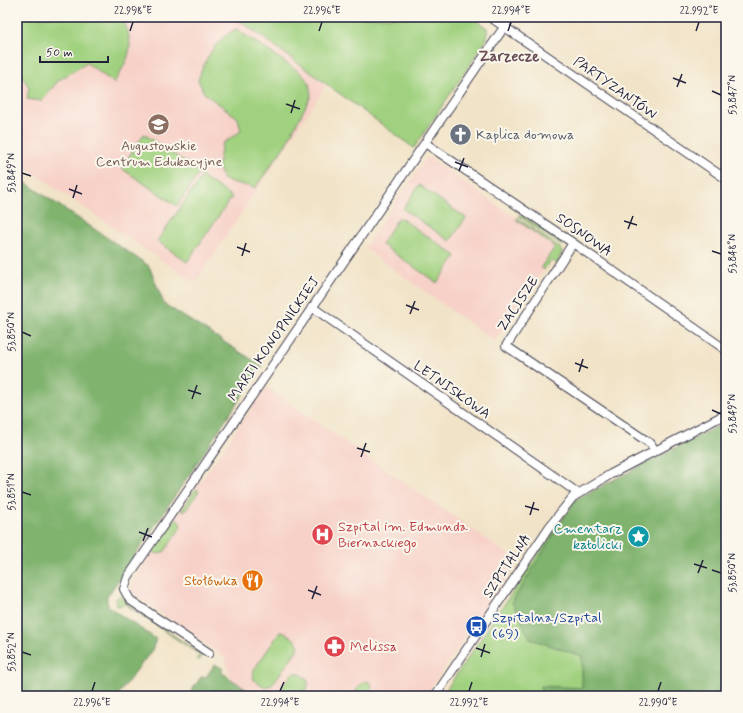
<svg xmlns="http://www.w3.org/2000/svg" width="743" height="713" font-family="Mynerve,sans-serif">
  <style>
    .built { fill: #f7d1c8 }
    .green { fill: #a0d17f; stroke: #617a5d }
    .forest { fill: #80b36e; stroke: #516a54 }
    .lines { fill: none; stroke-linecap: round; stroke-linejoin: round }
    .minor-casing { stroke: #413f50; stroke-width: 10 }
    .minor { stroke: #fff; stroke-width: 8 }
    .ticks { fill: none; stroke: #22223b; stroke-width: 1.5 }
    .labels { text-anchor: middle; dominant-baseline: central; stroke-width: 4; stroke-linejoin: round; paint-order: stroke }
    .street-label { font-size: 14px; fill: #22223b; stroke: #fbf7ec }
    .worship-label { font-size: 14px; fill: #5b616d; stroke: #fbf7ec; text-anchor: start }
    .education-label { font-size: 14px; fill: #785e54; stroke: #fbf7ec }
    .health-label { font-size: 14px; fill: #be3a42; stroke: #fbf7ec; text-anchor: start }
    .culture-label { font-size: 14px; fill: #0d838f; stroke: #fbf7ec; text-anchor: end }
    .food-label { font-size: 14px; fill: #c56008; stroke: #fbf7ec; text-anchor: end }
    .transit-label { font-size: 14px; fill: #164399; stroke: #fbf7ec; text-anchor: start }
    .neighbourhood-label { font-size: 15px; font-weight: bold; fill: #684d56; stroke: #fbf7ec }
    .neatline { fill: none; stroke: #22223b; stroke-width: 1.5 }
    .ticks-label { font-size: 10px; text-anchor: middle; fill: #22223b }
  </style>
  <rect width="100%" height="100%" fill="#fbf7ec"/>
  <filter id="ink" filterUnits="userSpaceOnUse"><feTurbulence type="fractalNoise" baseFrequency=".025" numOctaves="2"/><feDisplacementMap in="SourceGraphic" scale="8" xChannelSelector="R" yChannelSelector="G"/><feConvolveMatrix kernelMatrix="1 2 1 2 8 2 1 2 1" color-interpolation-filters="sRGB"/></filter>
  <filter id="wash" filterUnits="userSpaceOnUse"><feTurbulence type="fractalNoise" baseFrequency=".012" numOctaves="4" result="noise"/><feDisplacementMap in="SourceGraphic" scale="16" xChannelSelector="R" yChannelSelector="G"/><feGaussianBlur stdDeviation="0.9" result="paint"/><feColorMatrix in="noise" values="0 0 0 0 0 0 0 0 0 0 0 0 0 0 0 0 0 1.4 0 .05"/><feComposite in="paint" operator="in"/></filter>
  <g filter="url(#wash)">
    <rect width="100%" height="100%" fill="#f1e3c7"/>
    <path class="built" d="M 17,17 L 471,17 L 487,28 L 487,39 L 414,148 L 327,84 L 195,283 L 17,162 Z
      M 426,158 L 430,158 L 559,249 L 494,341 L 364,248 Z
      M 266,387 L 518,561 L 425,696 L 256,696 L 232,680 L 224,657 L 136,596 L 132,591 L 133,580 Z"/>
    <path class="green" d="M 17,17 L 122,17 C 136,47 130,56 114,83 L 87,63 L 59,80 L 41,101 L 27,99 L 29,87 L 21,75 L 17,74 Z
      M 235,17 L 471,17 L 487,28 L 487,39 L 414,148 Z
      M 236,29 L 301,73 L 309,83 L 311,96 L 286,144 L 255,188 L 224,180 L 218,166 L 222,144 L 241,131 L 238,118 L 204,93 L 198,80 C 206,58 215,40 236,29 Z
      M 144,134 L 200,172 L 177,206 L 121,168 Z
      M 202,176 L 232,197 L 187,262 L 157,241 Z
      M 419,185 L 466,218 L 450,241 L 403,209 Z
      M 522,215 L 561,242 L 563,246 L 519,216 Z
      M 399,217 L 456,256 L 437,283 L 381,244 Z
      M 517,218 L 559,247 L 562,252 L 557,264 L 551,260 L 544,270 L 541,267 L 555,247 L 517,220 Z
      M 726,422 L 726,696 L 442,696 L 575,500 Z
      M 196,489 L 199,491 L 186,510 L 181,511 Z
      M 176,518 L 180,523 L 181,527 L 165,551 L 159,554 L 152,552 Z
      M 120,595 L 130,606 L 201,654 L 200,660 L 196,659 L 200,655 L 125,604 L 117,606 L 115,600 Z
      M 280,632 C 286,632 298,640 299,647 L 272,685 L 265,687 L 254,680 L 253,671 Z
      M 293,673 C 299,672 306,676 308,682 L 308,686 L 302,696 L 281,696 L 282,686 Z
      M 368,681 L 372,685 L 369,696 L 352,696 L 362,683 Z"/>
    <path class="forest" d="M 17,177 L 149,266 L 164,304 L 262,366 L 107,597 L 107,602 L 109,607 L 156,639 L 152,650 L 117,696 L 17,696 Z
      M 726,422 L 726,696 L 542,696 L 541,686 L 582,688 L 582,656 L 530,639 L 512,602 L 575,500 Z
      M 215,664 L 223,669 L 221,672 L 256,696 L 188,696 L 201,677 L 206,677 Z"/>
  </g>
  <g filter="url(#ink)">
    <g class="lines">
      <defs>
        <path id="minor" d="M 490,17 L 726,179
          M 425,143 L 573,243 L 726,350
          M 573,243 L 506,346 L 651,444 L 655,451
          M 312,307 L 578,493
          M 209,653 L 130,600 L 124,589 L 128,577 L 511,17
          M 435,696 L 550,526 L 573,497 L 611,474 L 726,414"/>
      </defs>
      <use href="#minor" class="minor-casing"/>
      <use href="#minor" class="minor"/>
    </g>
  </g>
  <path class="ticks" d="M 130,31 L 133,22M 319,31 L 322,22M 508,31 L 511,22M 696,31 L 699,22M 673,78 L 686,83M 677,87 L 682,74M 712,91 L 721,95M 286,104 L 300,109M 291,113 L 295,100M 455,162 L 468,167M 459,171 L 464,158M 22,173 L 31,176M 69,189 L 82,194M 73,198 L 77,185M 624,221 L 637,225M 628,229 L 633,216M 237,247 L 250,252M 712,251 L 721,254M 242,256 L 246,243M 406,305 L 419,310M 410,314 L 415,301M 22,332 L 31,336M 575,363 L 588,368M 579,372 L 583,359M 188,390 L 201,394M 192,399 L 197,385M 712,410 L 721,414M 357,448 L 370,452M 361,457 L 366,443M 22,492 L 31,495M 525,506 L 539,510M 530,515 L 534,502M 139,532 L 152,537M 143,541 L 148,528M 694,564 L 707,568M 712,570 L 721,573M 698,573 L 703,560M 308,590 L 321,595M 312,599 L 317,586M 476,648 L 490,653M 22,652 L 31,655M 481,657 L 485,644M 92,691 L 95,682M 280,691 L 284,682M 469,691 L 472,682M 658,691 L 661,682"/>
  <defs>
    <symbol id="university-disc" viewBox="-11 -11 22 22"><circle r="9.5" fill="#8d6e63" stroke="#fbf7ec"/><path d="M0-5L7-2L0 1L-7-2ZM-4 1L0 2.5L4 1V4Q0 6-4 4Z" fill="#fff"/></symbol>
    <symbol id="church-disc" viewBox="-11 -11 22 22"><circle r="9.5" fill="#6b7280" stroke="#fbf7ec"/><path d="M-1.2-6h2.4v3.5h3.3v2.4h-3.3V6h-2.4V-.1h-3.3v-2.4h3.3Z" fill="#fff"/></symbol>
    <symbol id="hospital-disc" viewBox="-11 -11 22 22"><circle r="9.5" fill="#e0444e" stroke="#fbf7ec"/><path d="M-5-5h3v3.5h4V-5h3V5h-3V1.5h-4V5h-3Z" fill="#fff"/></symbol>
    <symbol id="sight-disc" viewBox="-11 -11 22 22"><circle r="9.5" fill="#0f9aa8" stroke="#fbf7ec"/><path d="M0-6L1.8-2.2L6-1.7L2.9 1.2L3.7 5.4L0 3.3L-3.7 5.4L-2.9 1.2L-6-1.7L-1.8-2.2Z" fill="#fff"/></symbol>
    <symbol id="restaurant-disc" viewBox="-11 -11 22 22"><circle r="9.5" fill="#e8710a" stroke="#fbf7ec"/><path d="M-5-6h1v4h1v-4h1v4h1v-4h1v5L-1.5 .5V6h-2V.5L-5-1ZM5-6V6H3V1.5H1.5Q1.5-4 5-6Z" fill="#fff"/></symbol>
    <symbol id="bus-disc" viewBox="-11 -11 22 22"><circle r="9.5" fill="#1a4fb4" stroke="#fbf7ec"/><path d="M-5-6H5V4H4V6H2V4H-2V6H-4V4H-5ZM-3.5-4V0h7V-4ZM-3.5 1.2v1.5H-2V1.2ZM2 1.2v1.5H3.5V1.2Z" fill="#fff"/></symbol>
    <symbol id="pharmacy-disc" viewBox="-11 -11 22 22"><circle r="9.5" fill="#e0444e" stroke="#fbf7ec"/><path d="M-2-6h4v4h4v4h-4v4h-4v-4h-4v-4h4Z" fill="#fff"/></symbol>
  </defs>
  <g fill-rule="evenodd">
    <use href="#university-disc" x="146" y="112" width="25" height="25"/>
    <use href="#church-disc" x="448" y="122" width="25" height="25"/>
    <use href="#hospital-disc" x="310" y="522" width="25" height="25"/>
    <use href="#sight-disc" x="626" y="524" width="25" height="25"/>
    <use href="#restaurant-disc" x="240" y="568" width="25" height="25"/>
    <use href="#bus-disc" x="464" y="614" width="25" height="25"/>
    <use href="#pharmacy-disc" x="322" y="634" width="25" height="25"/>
  </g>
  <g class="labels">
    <g class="street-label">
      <text transform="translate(615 88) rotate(35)">PARTYZANTÓW</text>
      <text transform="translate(584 235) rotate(35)">SOSNOWA</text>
      <text transform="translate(518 304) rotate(-57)">ZACISZE</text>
      <text transform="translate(274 339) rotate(-55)">MARII KONOPNICKIEJ</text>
      <text transform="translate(452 390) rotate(35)">LETNISKOWA</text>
      <text transform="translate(507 566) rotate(-56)">SZPITALNA</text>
    </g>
    <g class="worship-label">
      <text x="476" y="135">Kaplica domowa</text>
    </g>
    <g class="education-label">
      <text x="159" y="146">Augustowskie<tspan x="159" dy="16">Centrum Edukacyjne</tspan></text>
    </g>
    <g class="health-label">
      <text x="338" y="527">Szpital im. Edmunda<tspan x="338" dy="16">Biernackiego</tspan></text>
      <text x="350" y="647">Melissa</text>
    </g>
    <g class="culture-label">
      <text x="622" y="529">Cmentarz<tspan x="622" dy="16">katolicki</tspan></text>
    </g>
    <g class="food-label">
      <text x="238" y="581">Stołówka</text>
    </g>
    <g class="transit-label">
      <text x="492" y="618">Szpitalna/Szpital<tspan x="492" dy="16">(69)</tspan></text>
    </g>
    <g class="neighbourhood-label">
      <text x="509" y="57">Zarzecze</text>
    </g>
  </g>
  <rect width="743" height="713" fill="none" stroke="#fbf7ec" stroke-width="44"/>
  <path d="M40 56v6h68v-6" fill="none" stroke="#22223b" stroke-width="2"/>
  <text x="46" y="56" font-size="12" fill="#22223b" stroke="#fbf7ec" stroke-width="3" paint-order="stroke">50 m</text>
  <rect x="22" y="22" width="699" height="669" class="neatline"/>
  <g class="ticks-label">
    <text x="133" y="14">22.998°E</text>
    <text x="322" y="14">22.996°E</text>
    <text x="511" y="14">22.994°E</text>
    <text x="699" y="14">22.992°E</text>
    <text transform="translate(732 95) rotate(-90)" y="4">53.847°N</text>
    <text transform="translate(11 173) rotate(-90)" y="4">53.849°N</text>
    <text transform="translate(732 254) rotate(-90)" y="4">53.848°N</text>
    <text transform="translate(11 332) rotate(-90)" y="4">53.850°N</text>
    <text transform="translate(732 414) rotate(-90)" y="4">53.849°N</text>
    <text transform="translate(11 492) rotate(-90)" y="4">53.851°N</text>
    <text transform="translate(732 573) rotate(-90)" y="4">53.850°N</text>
    <text transform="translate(11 652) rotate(-90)" y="4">53.852°N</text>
    <text x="92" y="706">22.996°E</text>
    <text x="280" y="706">22.994°E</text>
    <text x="469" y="706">22.992°E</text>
    <text x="658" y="706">22.990°E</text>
  </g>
</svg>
